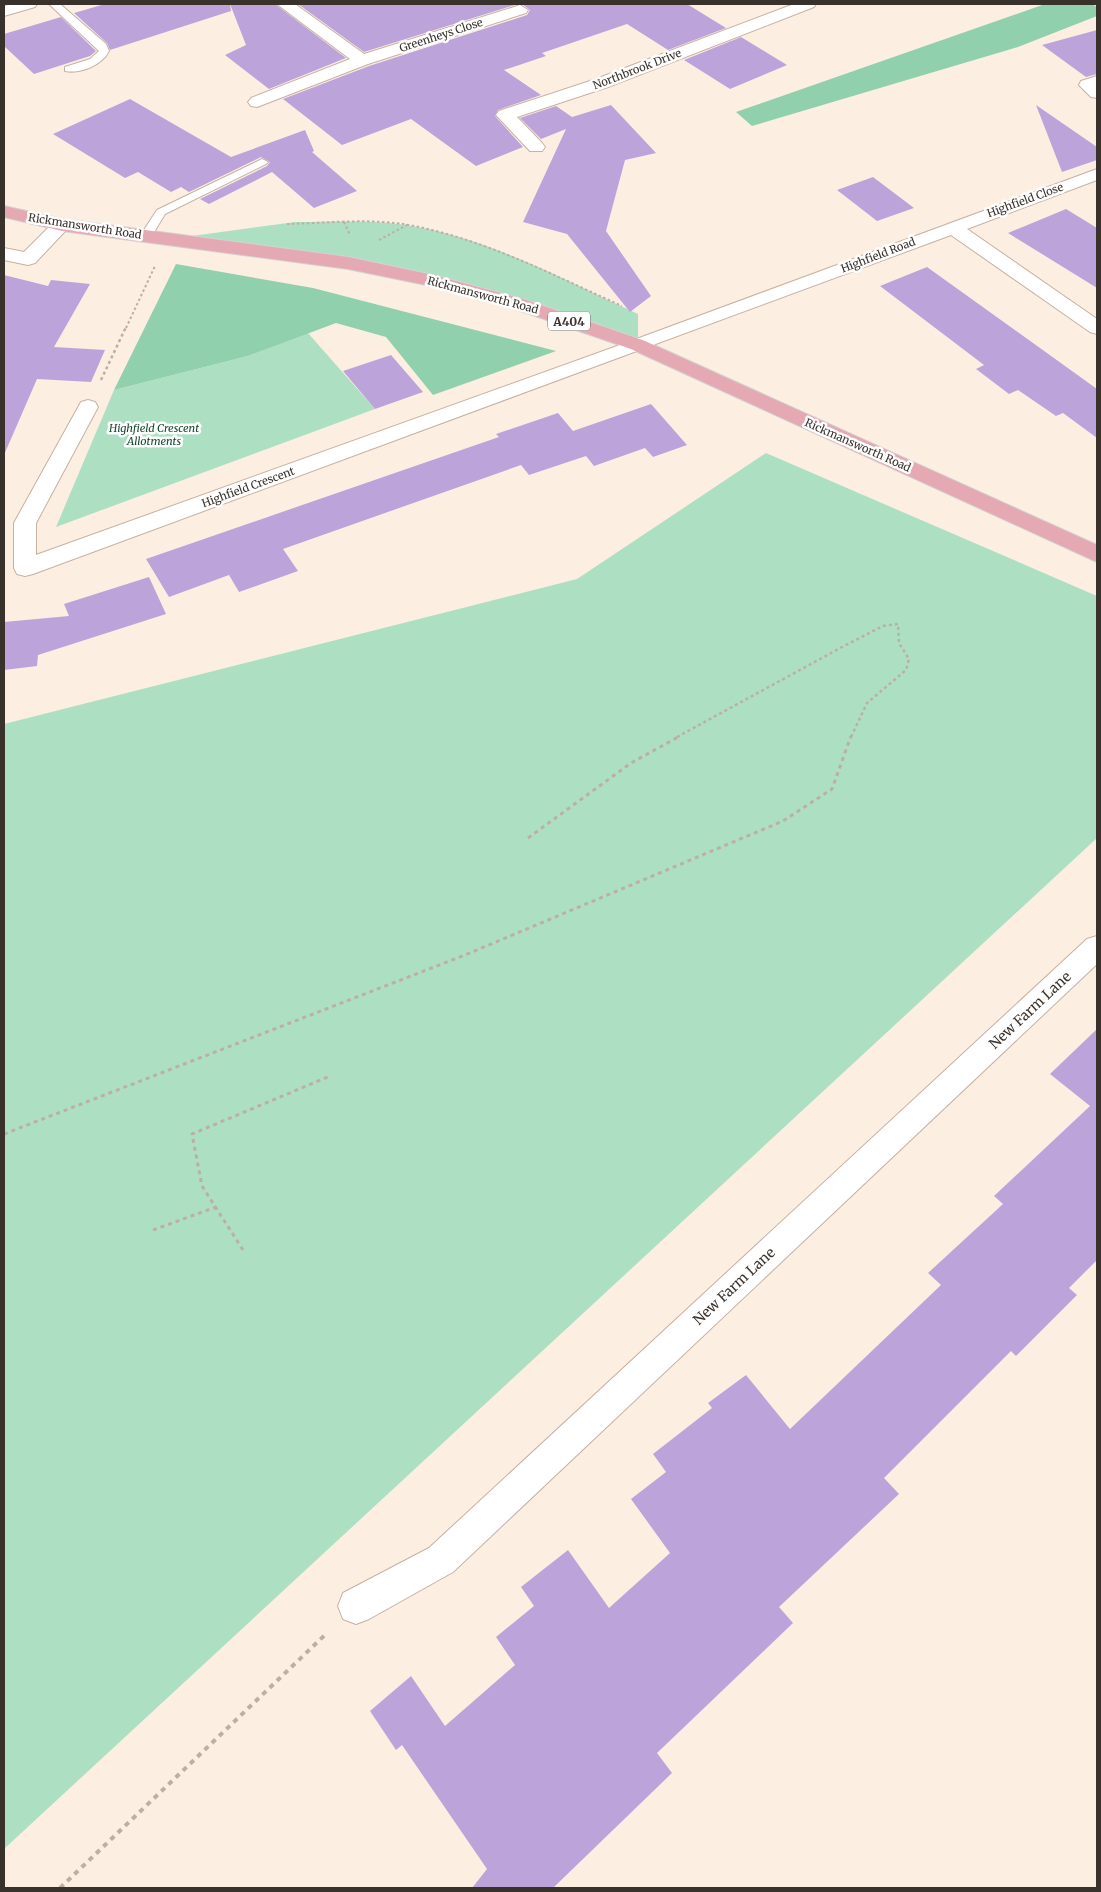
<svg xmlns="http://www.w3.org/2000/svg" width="1101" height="1892" font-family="Merriweather,serif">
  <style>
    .green { fill: #ade0c3 }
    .forest { fill: #91d0ad }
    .building { fill: #bca4db }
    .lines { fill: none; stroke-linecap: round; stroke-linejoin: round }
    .lane-casing { stroke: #c4b2a3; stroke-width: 2 }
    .street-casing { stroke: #c4b2a3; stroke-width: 2 }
    .primary-casing { stroke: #d3d2d1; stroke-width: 2 }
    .path-far3 { stroke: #bcafa5; stroke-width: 2; stroke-dasharray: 2.5 2.5; stroke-linecap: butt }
    .path-far2 { stroke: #bcafa5; stroke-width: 2.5; stroke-dasharray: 3 3; stroke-linecap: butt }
    .path-far1 { stroke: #bcafa5; stroke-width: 3; stroke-dasharray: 4 4; stroke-linecap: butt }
    .path { stroke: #bcafa5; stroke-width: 4; stroke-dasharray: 5 5; stroke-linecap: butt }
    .lane { fill: #fff; fill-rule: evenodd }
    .street { fill: #fff; fill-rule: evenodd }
    .primary { fill: #e5a9b3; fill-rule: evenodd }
    .labels { text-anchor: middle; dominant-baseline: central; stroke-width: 5; stroke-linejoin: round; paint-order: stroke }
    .far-street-label { font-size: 11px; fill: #39322c; stroke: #fefefe }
    .far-park-label { font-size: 11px; font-style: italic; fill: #184932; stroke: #fefefe }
    .shield { fill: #fefefe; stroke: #746f6b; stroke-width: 1 }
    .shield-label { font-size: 12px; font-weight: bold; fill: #39322c }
    .street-label { font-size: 14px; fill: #39322c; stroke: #fefefe }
  </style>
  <rect width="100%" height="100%" fill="#fdeee2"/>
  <path class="green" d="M 295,222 C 335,222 378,219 417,227 C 495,241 567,281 638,314 L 638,345 L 433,281 L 170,239 Z
    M 308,333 L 375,409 L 56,527 L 114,390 L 248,356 Z
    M 766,453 L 1097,596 L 1097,838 L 4,1849 L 4,724 L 577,579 Z"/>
  <path class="forest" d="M 1045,4 L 1092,4 L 1097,7 L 1097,16 L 1018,47 L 752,126 L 736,112 Z
    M 176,264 L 313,288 L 556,351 L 433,395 L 386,337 L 336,323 L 248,356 L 114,390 Z"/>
  <path class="building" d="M 105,4 L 275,4 L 346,58 L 269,89 L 225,55 L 246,45 L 230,4 L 231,11 L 110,50 L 107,43 L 74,13 Z
    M 298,4 L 518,4 L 364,52 Z
    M 522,4 L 687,4 L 726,28 L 668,50 L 627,24 L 542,53 L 546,56 L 504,70 L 541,95 L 498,110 L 495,116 L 523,147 L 476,166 L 411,119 L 342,145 L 283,99 L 369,66 L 527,15 L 530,10 Z
    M 61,17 L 96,51 L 90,56 L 34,74 L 4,46 L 4,34 Z
    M 1097,30 L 1097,74 L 1086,77 L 1042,45 Z
    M 741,37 L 787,65 L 730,89 L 684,60 Z
    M 130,99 L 231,157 L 305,130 L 314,151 L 312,152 L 357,191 L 314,208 L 272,172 L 209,204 L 200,199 L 267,166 L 270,162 L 261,157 L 189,192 L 181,187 L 171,192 L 138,172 L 125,178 L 53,134 Z
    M 611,105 L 656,153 L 625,160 L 606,231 L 651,296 L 630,312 L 567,234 L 523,222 L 566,129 L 541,139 L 520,118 L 556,106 L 572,117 Z
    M 1036,105 L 1097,147 L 1097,160 L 1062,172 Z
    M 873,177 L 914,208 L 877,221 L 837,190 Z
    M 1066,209 L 1097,228 L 1097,288 L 1008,233 Z
    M 927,267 L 1097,389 L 1097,438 L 1063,413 L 1056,416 L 1018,390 L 1009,394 L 976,369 L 984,365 L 880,286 Z
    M 4,275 L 48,286 L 51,280 L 90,284 L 54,347 L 105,350 L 91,382 L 37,379 L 4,455 Z
    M 391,355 L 423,392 L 375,409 L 343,371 Z
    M 651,404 L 687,445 L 653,457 L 645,448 L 594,466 L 586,456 L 529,475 L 521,465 L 283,549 L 298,571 L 239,592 L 229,575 L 169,597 L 146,559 L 499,437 L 496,434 L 558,413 L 573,431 Z
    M 149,577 L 166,614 L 38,655 L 37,666 L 4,670 L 4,622 L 69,616 L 64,604 Z
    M 1097,1029 L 1097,1260 L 1069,1288 L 1077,1295 L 1016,1356 L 1011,1351 L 884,1478 L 899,1494 L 779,1607 L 793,1623 L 657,1753 L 672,1773 L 553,1888 L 472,1888 L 487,1869 L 402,1745 L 396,1750 L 370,1711 L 411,1676 L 445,1726 L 515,1665 L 496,1637 L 534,1606 L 521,1587 L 568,1550 L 609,1608 L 670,1553 L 631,1499 L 666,1472 L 653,1454 L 712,1408 L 708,1403 L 746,1375 L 790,1429 L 941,1285 L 928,1273 L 1003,1204 L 994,1196 L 1090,1106 L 1050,1074 Z"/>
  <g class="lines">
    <defs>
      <path id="lane" d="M 49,4 L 60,4 L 106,44 L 109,51 C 102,65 81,74 65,71 L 65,67 L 90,59 L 99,51 Z
        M 262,159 L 268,162 L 266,164 L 165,214 L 150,239 L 146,240 L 140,236 L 157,210 Z"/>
      <path id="street" d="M 12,4 L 37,4 L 35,7 L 4,16 L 4,6 Z
        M 277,4 L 295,4 L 364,54 L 514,7 L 520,5 L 528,10 L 526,13 L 368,64 L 257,107 L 251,106 L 248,102 L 251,98 L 350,59 Z
        M 794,4 L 816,4 L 814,7 L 608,87 L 517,117 L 542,143 L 545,147 L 542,151 L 530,151 L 496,115 L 499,111 L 596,79 Z
        M 1097,76 L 1097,98 L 1091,97 L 1079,85 L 1081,81 Z
        M 1097,169 L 1097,180 L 967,229 L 1097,319 L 1097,334 L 1090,332 L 951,235 L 33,574 L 25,576 L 17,574 L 14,568 L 14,523 L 81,402 L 88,400 L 95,402 L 98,407 L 36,523 L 36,555 L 631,341 Z
        M 62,219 L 69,221 L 71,225 L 35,263 L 28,265 L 4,260 L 4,248 L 24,252 L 55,221 Z
        M 1097,936 L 1097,964 L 453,1572 L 369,1619 L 356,1624 L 343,1619 L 338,1606 L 343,1593 L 429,1548 L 1087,939 Z"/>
      <path id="primary" d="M 4,206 L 62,219 L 348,257 L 433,275 L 523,299 L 645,341 L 1097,545 L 1097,562 L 631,349 L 509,307 L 431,286 L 348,269 L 62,231 L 4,217 Z"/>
    </defs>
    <use href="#lane" class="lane-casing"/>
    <use href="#street" class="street-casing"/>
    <use href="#primary" class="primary-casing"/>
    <path class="path-far3" d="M 344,222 L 350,235
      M 287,224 C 326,223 371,218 409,225 C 484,239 553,275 622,306
      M 379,240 L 407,225
      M 126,328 L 155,266"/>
    <path class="path-far2" d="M 101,380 L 126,327
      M 677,737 L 842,647 L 883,626 L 898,624 L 899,643 L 909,659 L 906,670 L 867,703 L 851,737"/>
    <path class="path-far1" d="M 528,838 L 631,763 L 680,736
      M 4,1134 L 465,955 L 783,821 L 832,789 L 851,736
      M 153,1230 L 216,1207
      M 243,1250 L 202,1186 L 192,1134 L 330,1076"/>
    <path class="path" d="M 60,1888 L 327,1633"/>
    <use href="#lane" class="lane"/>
    <use href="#street" class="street"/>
    <use href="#primary" class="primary"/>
  </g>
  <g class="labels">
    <g class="far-street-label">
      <text transform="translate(441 35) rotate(-18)">Greenheys Close</text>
      <text transform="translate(637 69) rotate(-21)">Northbrook Drive</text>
      <text transform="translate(1025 200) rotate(-20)">Highfield Close</text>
      <text transform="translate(85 226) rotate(9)">Rickmansworth Road</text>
      <text transform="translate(878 255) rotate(-21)">Highfield Road</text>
      <text transform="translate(483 295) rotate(15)">Rickmansworth Road</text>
      <text transform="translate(858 445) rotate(24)">Rickmansworth Road</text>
      <text transform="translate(248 487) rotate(-20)">Highfield Crescent</text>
    </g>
    <g class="far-park-label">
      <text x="154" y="428">Highfield Crescent<tspan x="154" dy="13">Allotments</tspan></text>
    </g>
    <rect class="shield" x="548" y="311.5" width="42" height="19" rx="4"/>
    <g class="shield-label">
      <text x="569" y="321">A404</text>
    </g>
    <g class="street-label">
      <text transform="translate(1030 1010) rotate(-43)">New Farm Lane</text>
      <text transform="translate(734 1286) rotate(-43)">New Farm Lane</text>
    </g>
  </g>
  <rect width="1101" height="1892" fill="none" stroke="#39322c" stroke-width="10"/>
</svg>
